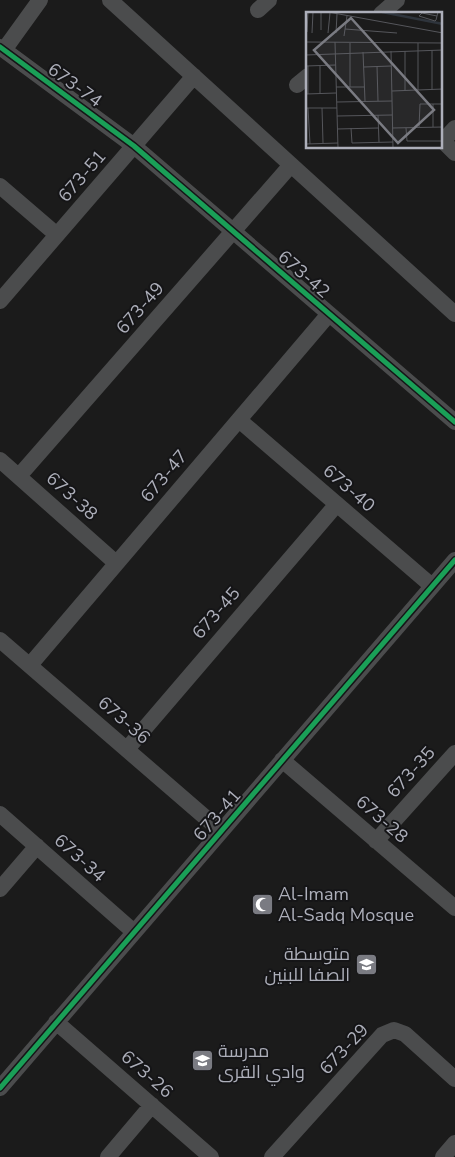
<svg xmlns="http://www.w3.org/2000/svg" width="455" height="1157" font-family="'Nunito Sans',Cairo,sans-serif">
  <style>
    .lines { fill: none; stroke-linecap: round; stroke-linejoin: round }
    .street { stroke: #4b4c4d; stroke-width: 16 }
    .cycleway-casing { stroke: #151517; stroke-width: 8 }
    .cycleway { stroke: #1a9f57; stroke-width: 5 }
    .labels { text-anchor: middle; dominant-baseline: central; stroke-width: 4; stroke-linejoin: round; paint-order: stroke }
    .street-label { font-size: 18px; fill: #adafba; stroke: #151517 }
    .poi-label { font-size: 18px; fill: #adafba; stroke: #151517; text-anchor: start }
    .inset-river { fill: none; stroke: #2e343c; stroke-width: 2.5 }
    .inset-road { fill: none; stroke: #55565b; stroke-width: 1 }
    .view { fill: #7a7b82; fill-opacity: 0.15; stroke: #7a7b82; stroke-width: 2.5 }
    .inset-edge { fill: none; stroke: #adafba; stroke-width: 2.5 }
  </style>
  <rect width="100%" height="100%" fill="#1b1b1b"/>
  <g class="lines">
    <path class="street" d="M 110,0 L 455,314
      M 258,10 L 269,0
      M 381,14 L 397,0
      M 0,47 L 134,146 L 455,422
      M 4,50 L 40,0
      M 297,85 L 308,76
      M 441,139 L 455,153
      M 443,141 L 455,128
      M 0,186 L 57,235
      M 0,301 L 194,76
      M 239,420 L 432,586
      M 0,460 L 116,563
      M 19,476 L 291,165
      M 0,640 L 221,831
      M 30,665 L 329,314
      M 127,749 L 337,504
      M 282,760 L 455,908
      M 0,814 L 134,932
      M 376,841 L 455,753
      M 0,889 L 37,846
      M 56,1022 L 211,1157
      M 0,1088 L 455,560
      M 108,1157 L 152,1105
      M 272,1157 L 382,1035 L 394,1030 L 405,1034 L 455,1079
      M 443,1157 L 455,1143"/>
    <defs>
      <path id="cycleway" d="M 0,47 L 134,146 L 455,422
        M 0,1088 L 455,560"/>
    </defs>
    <use href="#cycleway" class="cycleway-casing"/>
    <use href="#cycleway" class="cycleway"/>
  </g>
  <defs>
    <symbol id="mosque-square" viewBox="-11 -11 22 22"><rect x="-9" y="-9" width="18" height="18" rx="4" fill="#7a7b82" stroke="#151517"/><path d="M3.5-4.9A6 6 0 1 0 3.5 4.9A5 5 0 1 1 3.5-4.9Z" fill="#fff"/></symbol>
    <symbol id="school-square" viewBox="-11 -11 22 22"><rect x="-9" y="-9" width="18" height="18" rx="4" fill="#7a7b82" stroke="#151517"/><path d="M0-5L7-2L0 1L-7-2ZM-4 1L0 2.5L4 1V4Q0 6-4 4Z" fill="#fff"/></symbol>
  </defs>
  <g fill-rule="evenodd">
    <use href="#mosque-square" x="250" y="892" width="25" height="25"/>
    <use href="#school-square" x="354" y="952" width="25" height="25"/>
    <use href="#school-square" x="190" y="1048" width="25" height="25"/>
  </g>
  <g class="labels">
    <g class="street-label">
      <text transform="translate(75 85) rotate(36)">673-74</text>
      <text transform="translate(82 176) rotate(-49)">673-51</text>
      <text transform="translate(304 274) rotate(41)">673-42</text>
      <text transform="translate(140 308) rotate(-49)">673-49</text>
      <text transform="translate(164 476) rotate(-50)">673-47</text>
      <text transform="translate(349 488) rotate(41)">673-40</text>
      <text transform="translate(72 496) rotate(42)">673-38</text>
      <text transform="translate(216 613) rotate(-49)">673-45</text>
      <text transform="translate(124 720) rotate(41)">673-36</text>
      <text transform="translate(411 772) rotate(-48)">673-35</text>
      <text transform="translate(217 815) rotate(-49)">673-41</text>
      <text transform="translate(382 819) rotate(41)">673-28</text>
      <text transform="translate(80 858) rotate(42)">673-34</text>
      <text transform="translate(344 1049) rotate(-47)">673-29</text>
      <text transform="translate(147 1074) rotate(41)">673-26</text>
    </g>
    <g class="poi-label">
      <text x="278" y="894">Al-Imam<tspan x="278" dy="21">Al-Sadq Mosque</tspan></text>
      <text x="350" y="954" text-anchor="end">متوسطة<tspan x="350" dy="21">الصفا للبنين</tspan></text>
      <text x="218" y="1051">مدرسة<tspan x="218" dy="21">وادي القرى</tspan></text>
    </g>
  </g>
  <g transform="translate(306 12)">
    <rect width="136" height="136" fill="#1b1b1b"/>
    <path class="inset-river" d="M 76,0 L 137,12"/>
    <path class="inset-road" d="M 22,0 L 137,21M 131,4 L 116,1 L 113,4 L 129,9 L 130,8 L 132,0M 39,17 L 91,21M 15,18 L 15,0M 1,20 L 2,0M 6,21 L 7,0M 22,21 L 24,1M 30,21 L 31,2M 38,24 L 41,4M 1,30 L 137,31M 29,30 L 32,136M 44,31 L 44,75M 112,31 L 112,78M 126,38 L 126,78M 85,39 L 87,136M 99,39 L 99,78M 57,40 L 59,89M 0,43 L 137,38M 0,54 L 30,53M 2,54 L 2,82M 71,54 L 72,89M 58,55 L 85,54M 30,75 L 58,75M 86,79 L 137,77M 14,81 L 14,53M 0,82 L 30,81M 31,90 L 86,89M 127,92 L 127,115M 0,96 L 31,96M 2,96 L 4,132M 16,96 L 17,131M 72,103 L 73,130M 31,104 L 86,103M 113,115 L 114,92 L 137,92M 45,116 L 46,131 L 87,130M 86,116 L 137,115M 100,116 L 101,129 L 137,129M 31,117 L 72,116M 0,132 L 32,131"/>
    <path class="view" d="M 45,6 L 128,98 L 92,131 L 8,38 Z"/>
    <rect width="136" height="136" class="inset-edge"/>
  </g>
</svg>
